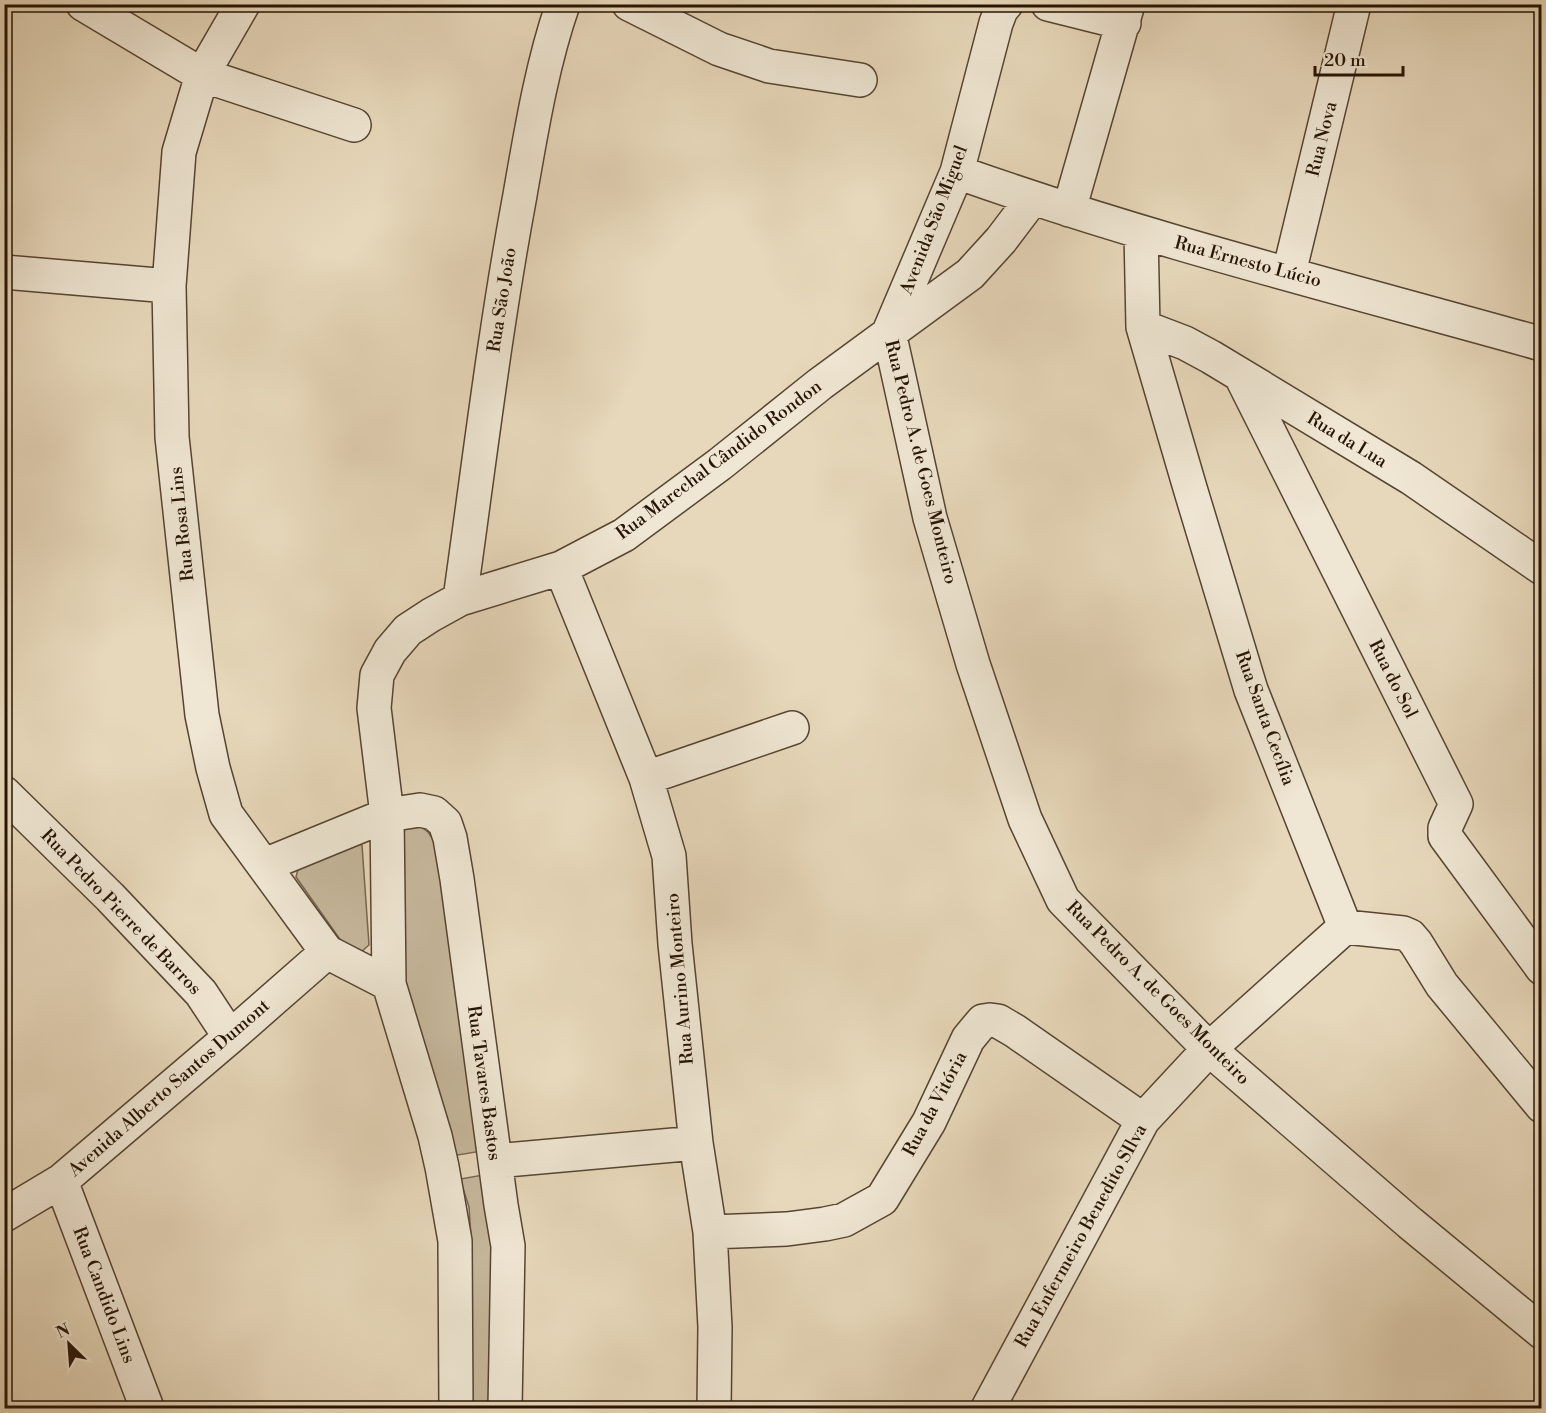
<svg xmlns="http://www.w3.org/2000/svg" width="1546" height="1413" font-family="'Libre Bodoni',serif">
  <style>
    .green { fill: #c6b79c; stroke: #766650; stroke-width: 1.5 }
    .lines { fill: none; stroke-linecap: round; stroke-linejoin: round }
    .minor-casing { stroke: #564532; stroke-width: 36 }
    .path { stroke: #261404; stroke-width: 4; stroke-dasharray: 1.5 3; stroke-linecap: butt }
    .minor { stroke: #efe6d3; stroke-width: 33 }
    .labels { text-anchor: middle; dominant-baseline: central; stroke-width: 6; stroke-linejoin: round; paint-order: stroke }
    .street-label { font-size: 18px; fill: #261404; stroke: #efe6d3 }
  </style>
  <rect width="100%" height="100%" fill="#e7d8bb"/>
  <filter id="stains"><feTurbulence type="fractalNoise" baseFrequency=".00333" numOctaves="4"/><feColorMatrix values="0 0 0 0 .2 0 0 0 0 .09 0 0 0 0 .02 0 0 0 .5 -.17"/></filter>
  <radialGradient id="worn" r=".72"><stop offset=".6" stop-color="#630" stop-opacity="0"/><stop offset="1" stop-color="#630" stop-opacity=".3"/></radialGradient>
  <path class="green" d="M 414,822 L 428,832 L 438,846 L 482,1151 L 452,1156 L 406,1017 L 393,830 Z
    M 354,841 L 362,845 L 369,945 L 361,952 L 351,955 L 296,877 L 299,865 Z
    M 483,1175 L 495,1269 L 493,1408 L 471,1408 L 471,1238 L 469,1207 L 460,1179 Z"/>
  <g class="lines">
    <defs>
      <path id="minor" d="M 83,4 L 202,75 L 354,125
        M 243,4 L 202,75 L 179,152 L 169,286 L 172,437 L 202,715 L 213,768 L 226,814 L 327,952 L 389,984
        M 629,4 L 719,49 L 769,66 L 860,80
        M 1006,4 L 1001,10 L 996,23 L 957,172 L 889,332 L 930,518 L 973,664 L 1025,819 L 1063,900 L 1209,1049 L 1410,1223 L 1542,1332
        M 1048,4 L 1124,23
        M 957,172 C 1148,240 1346,289 1542,344
        M 1069,210 L 1128,4
        M 1141,232 L 1143,327 L 1190,488 L 1251,690 L 1345,927
        M 4,272 L 169,286
        M 1289,273 L 1354,4
        M 1143,327 L 1185,343 L 1211,357 L 1411,478 L 1542,568
        M 1241,376 L 1456,804 L 1445,828 L 1445,836 L 1542,968
        M 561,568 L 646,778 L 669,856 L 675,944 L 696,1143 L 710,1232 L 715,1327 L 714,1408
        M 460,599 C 479,464 495,329 520,195 C 531,132 542,64 563,4
        M 646,778 L 792,728
        M 4,793 L 110,897 L 201,993 L 230,1037
        M 265,865 L 387,815 L 420,810 L 434,813 L 445,823 L 450,838 L 457,879 L 501,1205 L 508,1246 L 505,1408
        M 1345,927 L 1403,933 L 1410,936 L 1416,943 L 1442,985 L 1542,1106
        M 495,1161 L 696,1143
        M 61,1181 L 147,1408
        M 4,1215 L 61,1181 L 230,1037 L 327,952
        M 710,1232 L 787,1229 L 825,1224 L 844,1220 L 882,1199 L 929,1122 L 968,1039 L 977,1028 L 983,1021 L 990,1020 L 998,1021 L 1015,1031 L 1143,1120
        M 456,1408 L 455,1241 L 442,1167 L 435,1136 L 389,984 L 387,815 L 374,708 L 377,675 L 390,651 L 408,630 L 431,615 L 460,599 L 561,568 L 624,535 L 720,464 L 820,384 L 970,274 L 1001,240 L 1032,199
        M 988,1408 L 1143,1120 L 1209,1049 L 1345,927"/>
    </defs>
    <use href="#minor" class="minor-casing"/>
    <path class="path" d="M 1542,638 C 1532,661 1535,705 1542,728"/>
    <use href="#minor" class="minor"/>
  </g>
  <g class="labels">
    <g class="street-label">
      <text transform="translate(1322 139) rotate(-76)">Rua Nova</text>
      <text transform="translate(934 220) rotate(-69)">Avenida São Miguel</text>
      <text transform="translate(1248 262) rotate(15)">Rua Ernesto Lúcio</text>
      <text transform="translate(502 300) rotate(-81)">Rua São João</text>
      <text transform="translate(1347 440) rotate(31)">Rua da Lua</text>
      <text transform="translate(719 460) rotate(-37)">Rua Marechal Cândido Rondon</text>
      <text transform="translate(921 462) rotate(76)">Rua Pedro A. de Goes Monteiro</text>
      <text transform="translate(182 524) rotate(-96)">Rua Rosa Lins</text>
      <text transform="translate(1393 679) rotate(63)">Rua do Sol</text>
      <text transform="translate(1265 718) rotate(70)">Rua Santa Cecília</text>
      <text transform="translate(121 912) rotate(46)">Rua Pedro Pierre de Barros</text>
      <text transform="translate(680 979) rotate(-95)">Rua Aurino Monteiro</text>
      <text transform="translate(1158 993) rotate(45)">Rua Pedro A. de Goes Monteiro</text>
      <text transform="translate(484 1083) rotate(82)">Rua Tavares Bastos</text>
      <text transform="translate(169 1088) rotate(-41)">Avenida Alberto Santos Dumont</text>
      <text transform="translate(935 1104) rotate(-62)">Rua da Vitória</text>
      <text transform="translate(1081 1236) rotate(-61)">Rua Enfermeiro Benedito SIlva</text>
      <text transform="translate(104 1295) rotate(69)">Rua Candido Lins</text>
    </g>
  </g>
  <rect width="1546" height="1413" fill="none" stroke="#e7d8bb" stroke-width="24"/>
  <rect x="6" y="6" width="1534" height="1401" fill="none" stroke="#261404" stroke-width="3"/>
  <rect x="12" y="12" width="1522" height="1389" fill="none" stroke="#261404" stroke-width="1.5"/>
  <g transform="translate(69 1344) rotate(335)" stroke="#efe6d3" stroke-width="4.5" paint-order="stroke">
  <path d="M0-4.5L10 22L0 15L-10 22Z" fill="#261404"/>
  <text y="-9" font-size="16" font-weight="bold" text-anchor="middle" fill="#261404">N</text>
  </g>
  <path d="M1315 66v9h88v-9" fill="none" stroke="#261404" stroke-width="3"/>
  <text x="1324" y="66" font-size="18" fill="#261404" stroke="#efe6d3" stroke-width="4.5" paint-order="stroke">20 m</text>
  <rect width="100%" height="100%" filter="url(#stains)"/>
  <rect width="100%" height="100%" fill="url(#worn)"/>
</svg>
